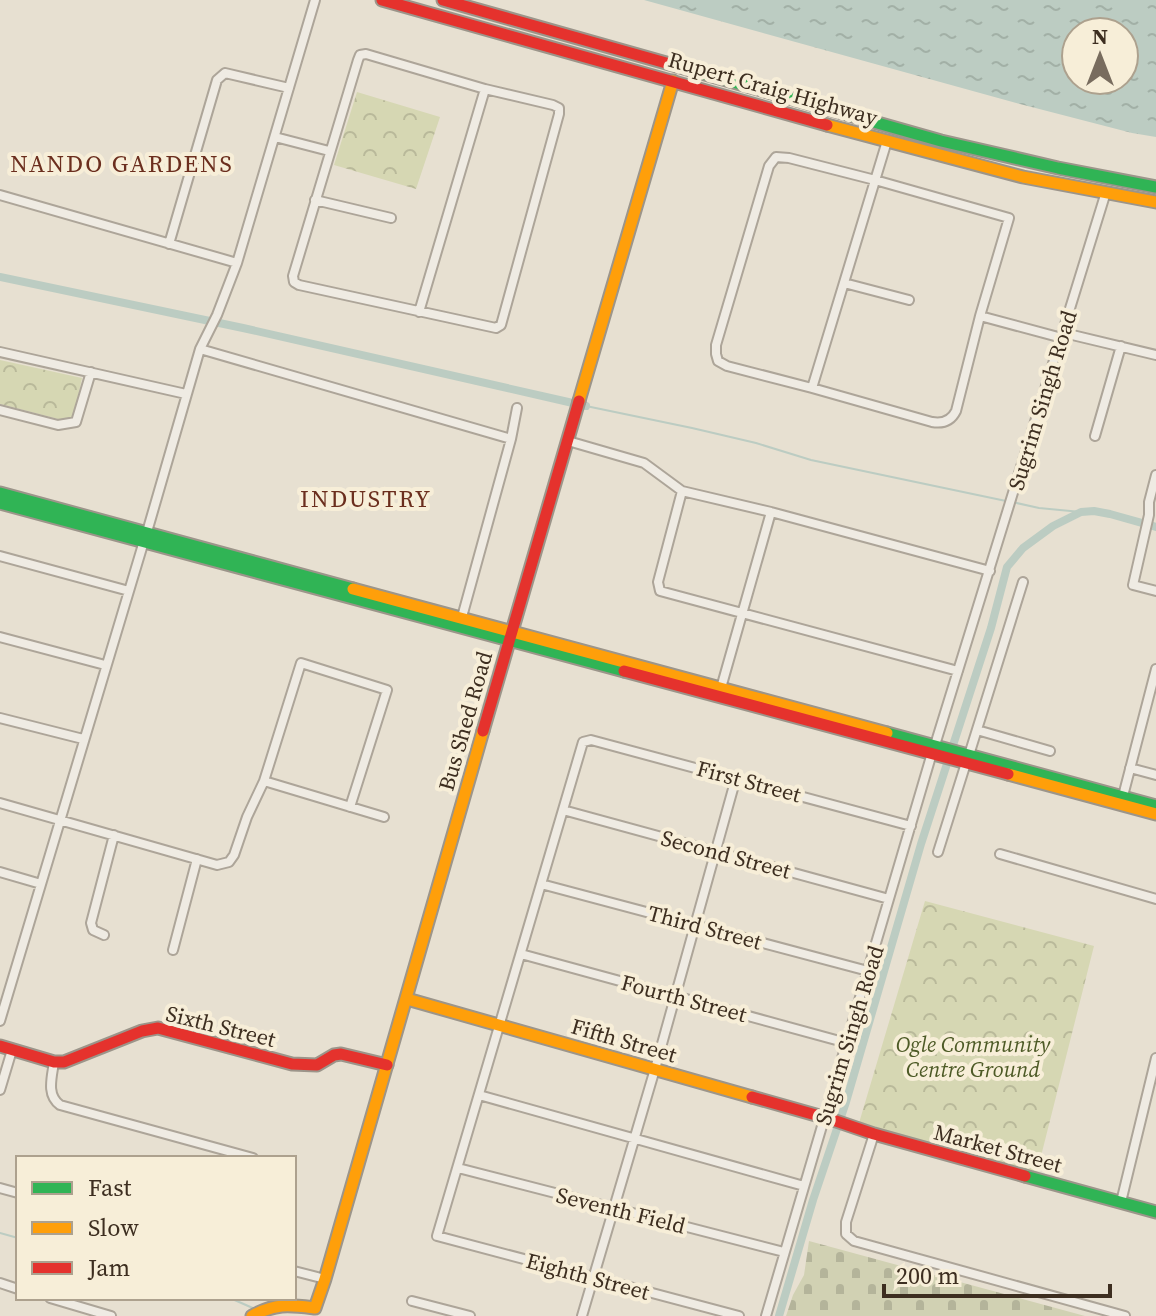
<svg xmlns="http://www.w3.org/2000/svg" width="1156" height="1316" font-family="'Source Serif 4',serif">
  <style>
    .cemetery { fill: url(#cemetery-stones) }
    .park { fill: url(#park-crowns) }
    .water { fill: url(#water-ripples); fill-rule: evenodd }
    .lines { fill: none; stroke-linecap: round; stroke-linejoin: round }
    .stream { stroke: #bcccc2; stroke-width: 2 }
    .canal { stroke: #bcccc2; stroke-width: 8 }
    .street-casing { stroke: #ada599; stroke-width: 12 }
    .fast-casing { stroke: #9c958a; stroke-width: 15 }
    .slow-casing { stroke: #9c958a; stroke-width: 15 }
    .jam-casing { stroke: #9c958a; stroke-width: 15 }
    .street { stroke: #efebe3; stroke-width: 8 }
    .fast { stroke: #30b455; stroke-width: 11 }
    .slow { stroke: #ff9f0a; stroke-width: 11 }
    .jam { stroke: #e5322d; stroke-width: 11 }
    .labels { text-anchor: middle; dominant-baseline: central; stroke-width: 8; stroke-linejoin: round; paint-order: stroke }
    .street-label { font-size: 22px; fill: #3d2e20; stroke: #f7eed8 }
    .park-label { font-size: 22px; font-style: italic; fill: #4d5a26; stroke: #f7eed8 }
    .neighbourhood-label { font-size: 24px; letter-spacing: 2px; fill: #6b2e1e; stroke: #f7eed8 }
  </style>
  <defs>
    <pattern id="cemetery-stones" width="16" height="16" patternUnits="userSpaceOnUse" patternTransform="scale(2)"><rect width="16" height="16" fill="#d1d1b3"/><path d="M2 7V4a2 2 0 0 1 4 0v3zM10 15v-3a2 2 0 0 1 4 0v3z" fill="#b4b49a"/></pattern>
    <pattern id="park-crowns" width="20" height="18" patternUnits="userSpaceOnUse" patternTransform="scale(2)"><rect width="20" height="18" fill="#d6d7b3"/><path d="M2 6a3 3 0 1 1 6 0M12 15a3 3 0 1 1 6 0" fill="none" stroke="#b9b99a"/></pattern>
    <pattern id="water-ripples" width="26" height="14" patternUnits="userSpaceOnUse" patternTransform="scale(2)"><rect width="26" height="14" fill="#bcccc2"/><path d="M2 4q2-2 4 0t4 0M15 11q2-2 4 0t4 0" fill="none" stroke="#a2b0a6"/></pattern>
  </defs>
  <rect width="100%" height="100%" fill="#e7e0d1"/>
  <path class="cemetery" d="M 809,1241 L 1085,1316 L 786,1316 L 793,1295 L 804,1275 Z"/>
  <path class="park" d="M 357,92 L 440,117 L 416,189 L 334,165 Z
    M 0,360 L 82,378 L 74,416 L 66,421 L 0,404 Z
    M 925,901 L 1094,946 L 1037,1172 L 859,1123 Z"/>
  <path class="water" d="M 644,0 L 1156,0 L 1156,137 L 1132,133 L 1020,104 ZM 1076,32 L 1124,32 L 1124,80 L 1076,80 Z"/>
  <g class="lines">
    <path class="stream" d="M 586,406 L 692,428 L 756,443 L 811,460 L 1006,501
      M 1012,502 L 1039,508 L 1081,512
      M 0,1233 L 18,1238
      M 230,1298 L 255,1309"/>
    <path class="canal" d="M 0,277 L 243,328 L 586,406
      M 779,1316 L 813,1200 L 846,1102 L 921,844 L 991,628 L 1007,567 L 1023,548 L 1053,526 L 1081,512 L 1094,511 L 1110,514 L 1156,527"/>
    <defs>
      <path id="street" d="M 366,54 L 485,89 L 553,105 L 559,108 L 559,114 L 501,325 L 496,328 L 299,285 L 294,282 L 293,276 L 358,60 L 360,55 Z
        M 275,137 L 329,151
        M 776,157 L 789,158 L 875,180 L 1009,218 L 980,316 L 956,411 C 951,421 943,424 932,422 L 812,388 L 727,366 L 718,361 L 716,354 L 716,345 L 769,166 Z
        M 0,195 L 237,263
        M 315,200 L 391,218
        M 169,244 L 217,80 L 225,73 L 289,88
        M 844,283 L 909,300
        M 419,312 L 485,89
        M 980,316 L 1062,338
        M 1064,333 L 1156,355
        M 200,349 L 511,439
        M 0,352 L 186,394
        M 812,388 L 887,141
        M 0,410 L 58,425 L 76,422 L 91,372
        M 1095,436 L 1121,346
        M 568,441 L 644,463 L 682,491 L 771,512 L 990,571
        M 1156,475 L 1149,502 L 1149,515 L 1133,585 L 1156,591
        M 682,491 L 658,582 L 660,591 L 958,671
        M 147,532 L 200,349 L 217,315 L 237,263 L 315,0
        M 0,556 L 129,591
        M 462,617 L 511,439 L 517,408
        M 0,637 L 105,665
        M 721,688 L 771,512
        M 0,718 L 83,739
        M 977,730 L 1050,751
        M 935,745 L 1106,192
        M 969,755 L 1023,582
        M 1130,768 L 1156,775
        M 264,781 L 384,817
        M 1123,796 L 1156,669
        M 0,803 L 217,865 L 229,862 L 234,855 L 247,817 L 264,781 L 301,663 L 387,690 L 350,807
        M 563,810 L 889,899
        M 938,852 L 966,763
        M 1000,854 L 1156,899
        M 0,872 L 41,884
        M 541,884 L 868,971
        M 104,935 L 93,930 L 91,923 L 114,835
        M 173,950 L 197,859
        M 521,954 L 847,1043
        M 0,1021 L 144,541
        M 54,1062 C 52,1077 46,1095 60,1105 L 253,1158
        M 0,1090 L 12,1050
        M 479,1095 L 804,1186
        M 874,1134 L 846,1222 L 846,1234 L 854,1241 L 1125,1316
        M 458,1168 L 784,1252
        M 0,1188 L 18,1193
        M 1121,1202 L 1156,1058
        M 294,1271 L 325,1279
        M 0,1283 L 18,1289
        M 50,1298 L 111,1316
        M 412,1301 L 470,1316
        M 582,1316 L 655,1069 L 736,778
        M 739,1316 L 437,1236 L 583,742 L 591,740 L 911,826
        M 766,1316 L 932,753"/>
      <path id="fast" d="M 698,72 L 941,141 L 1058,168 L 1156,187
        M 0,493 L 353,589
        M 0,503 L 624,671
        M 887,733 L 1156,806
        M 1025,1176 L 1156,1212"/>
      <path id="slow" d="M 827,125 L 1023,177 L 1156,202
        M 579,401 L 673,81
        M 353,589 L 887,733
        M 1008,774 L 1156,814
        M 407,999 L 752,1097
        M 252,1316 C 276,1303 289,1305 315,1308 L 325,1279 L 483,731"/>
      <path id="jam" d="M 382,0 L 827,125
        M 443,0 L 698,72
        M 624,671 L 1008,774
        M 483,731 L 579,401
        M 0,1046 L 54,1062 L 64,1062 L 142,1031 L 158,1028 L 292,1064 L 317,1065 L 334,1055 L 341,1054 L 387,1065
        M 752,1097 L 830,1119 L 874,1134 L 1025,1176"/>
    </defs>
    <use href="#street" class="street-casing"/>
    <use href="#fast" class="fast-casing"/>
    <use href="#slow" class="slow-casing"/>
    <use href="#jam" class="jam-casing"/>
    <use href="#street" class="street"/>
    <use href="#fast" class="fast"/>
    <use href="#slow" class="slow"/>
    <use href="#jam" class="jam"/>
  </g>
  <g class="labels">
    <g class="street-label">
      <text transform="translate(773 88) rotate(16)">Rupert Craig Highway</text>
      <text transform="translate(1042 400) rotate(-73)">Sugrim Singh Road</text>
      <text transform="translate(465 721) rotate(-74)">Bus Shed Road</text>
      <text transform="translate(749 781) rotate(15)">First Street</text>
      <text transform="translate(726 854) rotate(15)">Second Street</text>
      <text transform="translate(705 927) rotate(15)">Third Street</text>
      <text transform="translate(684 998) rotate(15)">Fourth Street</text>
      <text transform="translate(221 1026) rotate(14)">Sixth Street</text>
      <text transform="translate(849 1035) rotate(-73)">Sugrim Singh Road</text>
      <text transform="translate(624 1040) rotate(16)">Fifth Street</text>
      <text transform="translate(998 1148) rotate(15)">Market Street</text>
      <text transform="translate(621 1210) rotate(14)">Seventh Field</text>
      <text transform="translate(588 1276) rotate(15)">Eighth Street</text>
    </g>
    <g class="park-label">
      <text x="973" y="1044">Ogle Community<tspan x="973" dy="25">Centre Ground</tspan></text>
    </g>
    <g class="neighbourhood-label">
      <text x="122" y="163">NANDO GARDENS</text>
      <text x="366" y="498">INDUSTRY</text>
    </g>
  </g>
  <rect x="16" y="1156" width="280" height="144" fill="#f7eed8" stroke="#ada18e" stroke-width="2"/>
  <rect x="32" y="1182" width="40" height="12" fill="#30b455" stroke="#ada18e" stroke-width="2"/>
  <text x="88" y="1196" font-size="24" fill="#3d2e20">Fast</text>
  <rect x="32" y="1222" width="40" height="12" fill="#ff9f0a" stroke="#ada18e" stroke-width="2"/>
  <text x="88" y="1236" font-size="24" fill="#3d2e20">Slow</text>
  <rect x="32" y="1262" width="40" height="12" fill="#e5322d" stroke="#ada18e" stroke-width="2"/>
  <text x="88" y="1276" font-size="24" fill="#3d2e20">Jam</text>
  <g transform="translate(1100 56)"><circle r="38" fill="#f7eed8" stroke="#ada18e" stroke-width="2"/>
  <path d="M0-6L14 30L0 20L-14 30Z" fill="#786c5e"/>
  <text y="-12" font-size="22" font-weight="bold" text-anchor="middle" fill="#3d2e20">N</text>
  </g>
  <path d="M884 1284v12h226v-12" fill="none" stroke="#3d2e20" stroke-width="4"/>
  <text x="896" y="1284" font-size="24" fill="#3d2e20" stroke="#f7eed8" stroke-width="6" paint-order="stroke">200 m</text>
</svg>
